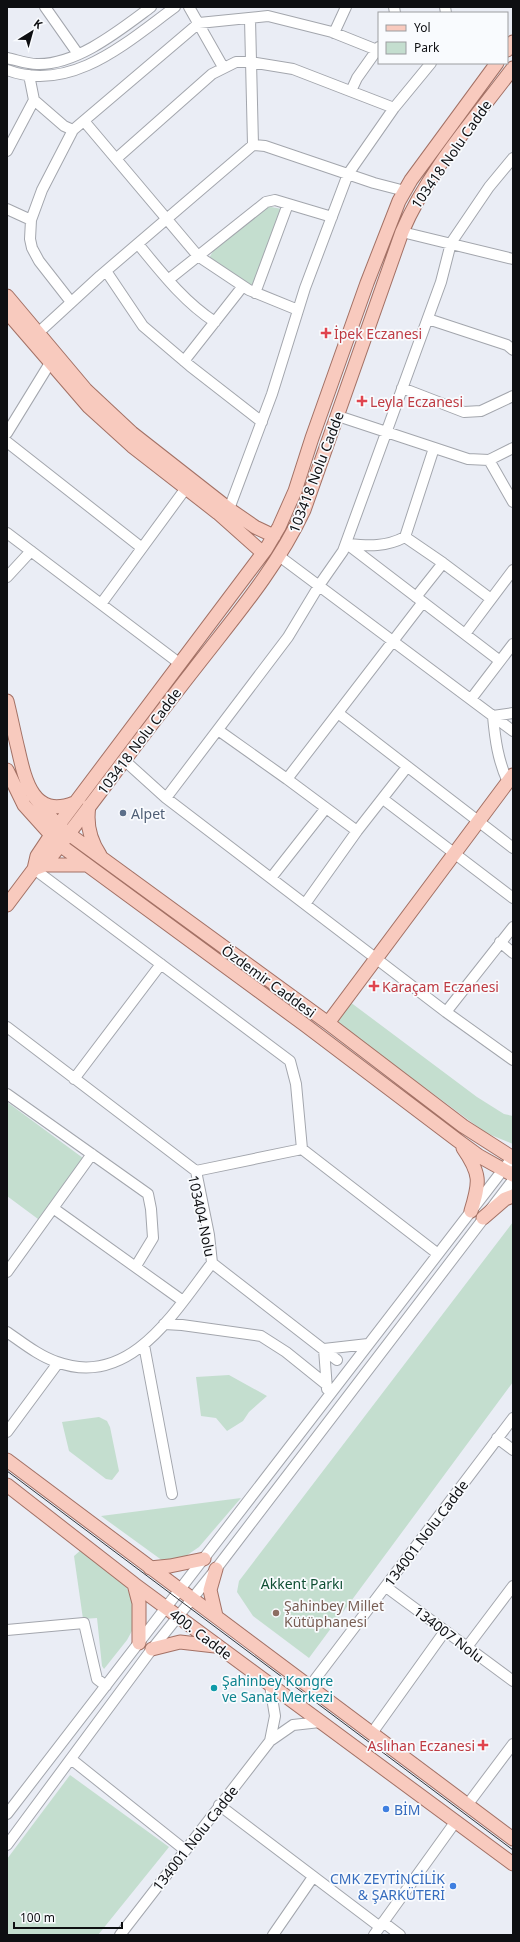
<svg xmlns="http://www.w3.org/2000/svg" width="520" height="1942" font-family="'Noto Sans',sans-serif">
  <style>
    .green { fill: #c4decf }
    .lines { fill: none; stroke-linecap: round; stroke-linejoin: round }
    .minor-casing { stroke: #a3a6ad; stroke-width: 12 }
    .major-casing { stroke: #a37165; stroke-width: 15 }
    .minor { stroke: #fff; stroke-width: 10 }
    .major { stroke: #f8cabe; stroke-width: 13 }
    .tram { stroke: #35363a; stroke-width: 1 }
    .health-dot { fill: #e0444e; stroke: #f9fbfe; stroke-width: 1.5 }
    .service-dot { fill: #5c6f8a; stroke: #f9fbfe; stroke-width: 1.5 }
    .education-dot { fill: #8d6e63; stroke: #f9fbfe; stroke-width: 1.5 }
    .culture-dot { fill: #0f9aa8; stroke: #f9fbfe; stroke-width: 1.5 }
    .shop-dot { fill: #3f7fe0; stroke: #f9fbfe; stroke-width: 1.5 }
    .labels { text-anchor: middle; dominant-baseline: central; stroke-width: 3.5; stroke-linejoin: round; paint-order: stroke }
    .street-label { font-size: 14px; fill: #0e0f12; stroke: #f9fbfe }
    .health-label { font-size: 14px; fill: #be3a42; stroke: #f9fbfe; text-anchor: start }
    .service-label { font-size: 14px; fill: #4e5e75; stroke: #f9fbfe; text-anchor: start }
    .park-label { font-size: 14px; fill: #0f4e33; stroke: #f9fbfe }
    .education-label { font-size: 14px; fill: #785e54; stroke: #f9fbfe; text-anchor: start }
    .culture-label { font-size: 14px; fill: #0d838f; stroke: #f9fbfe; text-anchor: start }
    .shop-label { font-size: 14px; fill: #366cbe; stroke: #f9fbfe; text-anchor: start }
  </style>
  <rect width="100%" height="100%" fill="#eaedf5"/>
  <path class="green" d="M 266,206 L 282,209 L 252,287 L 208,260 L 216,246 Z
    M 346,999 L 477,1097 L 504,1114 L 513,1116 L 513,1144 L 486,1133 L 331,1018 Z
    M 7,1102 L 83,1158 L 38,1219 L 7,1196 Z
    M 513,1222 L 513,1382 L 309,1658 L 253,1616 L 237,1592 L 239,1581 Z
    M 229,1375 L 267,1396 L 249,1412 L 243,1421 L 227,1431 L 216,1418 L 201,1416 L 196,1377 Z
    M 99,1417 L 107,1421 L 110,1427 L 119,1471 L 112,1480 L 106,1479 L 69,1451 L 62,1422 Z
    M 241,1498 L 199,1547 L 183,1558 L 163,1561 L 101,1516 Z
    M 81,1550 L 125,1585 L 134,1601 L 133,1629 L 127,1640 L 104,1669 L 102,1666 L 97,1618 L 83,1619 L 74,1556 Z
    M 70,1775 L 169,1847 L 98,1935 L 7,1935 L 7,1859 Z"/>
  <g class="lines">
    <defs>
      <path id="minor" d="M 45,7 L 78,54
        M 189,7 L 223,67
        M 394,7 L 395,13
        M 445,7 L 446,13
        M 250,19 L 253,145
        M 334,33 L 346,7
        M 7,58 C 17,60 27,64 37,64 C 77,65 120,30 151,7
        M 7,70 C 71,94 127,42 175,7
        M 29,75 L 34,100 L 64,126 L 73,130
        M 351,91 L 357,78 L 379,47
        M 84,121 L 198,256 L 249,290 L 298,310
        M 7,151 L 34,100
        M 117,158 L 212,74 L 236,62 L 250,62 L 293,69 L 394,108
        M 7,209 L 31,220
        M 402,232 L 513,259
        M 138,244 C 161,272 184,302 215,322
        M 106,271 L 143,326 L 190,366 L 262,422
        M 168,280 L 266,202 L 275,200 L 332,217
        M 255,293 L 288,204
        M 71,302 L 39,261 L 32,248 L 30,239 L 31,220 L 42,190 L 73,130 L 199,23 L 268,16 L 332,32 L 377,50
        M 428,319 L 507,345 L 513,350
        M 38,333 L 100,276 L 253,145 L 265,146 L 374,183 L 405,191
        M 184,361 L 243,286
        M 402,388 L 464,412 L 481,411 L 513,396
        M 338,416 L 468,459 L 489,460 L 513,448
        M 7,433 L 50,363
        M 7,442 L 142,548
        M 489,460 L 513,502
        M 229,509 L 272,394 L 305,288 L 348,174 L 394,108 L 431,63
        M 7,533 L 179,663
        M 405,537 L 443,563 L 491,599
        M 347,544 L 500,661
        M 348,544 C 369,546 386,547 405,537 L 434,448
        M 279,556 L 513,731
        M 7,577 L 31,551
        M 416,597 L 443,563
        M 101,604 L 186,488
        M 465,634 L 513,570
        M 471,699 L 513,644
        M 338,713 L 513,848
        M 513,713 L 493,716 C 495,739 498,761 508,782 L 513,782
        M 218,730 L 287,779
        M 124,760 L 166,798 L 446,1012 L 513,1060
        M 166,798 L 288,637 L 320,584 L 343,551 L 441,282 L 451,243 L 489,187 L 513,158
        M 383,799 L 513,898
        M 357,831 L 287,779 L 423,602
        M 34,869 L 290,1061 L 296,1084 L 302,1149 L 196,1171
        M 271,878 L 326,808
        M 305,904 L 357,831 L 407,767
        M 500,942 L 513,953
        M 446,1012 L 513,927
        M 7,1027 L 196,1171 L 209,1235 L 212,1263 C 175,1311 130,1389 57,1362 C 39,1356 23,1343 7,1332
        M 74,1079 L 161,964
        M 7,1094 L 148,1194 L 151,1209 L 153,1238 L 136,1266
        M 302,1149 L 438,1254
        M 53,1208 L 183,1301
        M 212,1263 L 337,1360
        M 7,1272 L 92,1154
        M 164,1324 L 182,1325 L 261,1336 L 286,1352 L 327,1385
        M 144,1345 L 172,1494
        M 327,1389 L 324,1349 L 368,1344
        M 7,1432 L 58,1363
        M 497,1438 L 513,1450
        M 386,1587 L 513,1681
        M 7,1630 L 84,1623 L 97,1679 L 106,1686
        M 467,1647 L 513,1586
        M 310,1686 L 513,1418
        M 372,1733 L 445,1631
        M 270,1741 L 275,1716 L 270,1685
        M 71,1759 L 185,1850
        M 468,1804 L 513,1744
        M 219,1805 L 380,1927
        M 7,1814 L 512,1158
        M 7,1845 L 152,1649 L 216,1569 L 513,1180
        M 383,1922 L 400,1935
        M 120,1935 L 270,1741 L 293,1725 L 320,1722
        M 273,1935 L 313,1877
        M 374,1935 L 456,1821"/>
      <path id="major" d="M 507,50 L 513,42
        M 7,296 L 86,390 L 132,433 L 229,509 L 255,527 L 274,536
        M 7,312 L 89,407 L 132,446 L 218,513 L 263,553
        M 7,701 C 11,717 14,733 18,749 C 25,780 33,819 74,803
        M 7,770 L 24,805 L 60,845 L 305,1025 L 457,1140 L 479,1156 L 513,1175
        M 33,795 L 58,826 L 328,1023 L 463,1126 L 513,1158
        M 89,806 C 86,824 90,840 100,855
        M 45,865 L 85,865
        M 34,869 L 45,865 C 94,801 142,736 192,672 C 232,620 276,570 304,510 L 402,232 C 428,171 474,120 513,68
        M 7,905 L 34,869 L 37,856 L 51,835 L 266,549 L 279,527 L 295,491 L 312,438 L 367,283 L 399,201 L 411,180 L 497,63
        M 328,1023 L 513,775
        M 463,1148 C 481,1174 480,1182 471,1211
        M 483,1218 L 505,1199 L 513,1196
        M 7,1460 L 513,1839
        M 7,1485 L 134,1584 L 513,1864
        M 150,1568 L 170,1566 L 204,1559
        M 134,1584 L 139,1603 L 139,1643
        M 216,1616 L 210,1590 L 216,1569
        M 152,1649 L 180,1642 L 215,1646"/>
    </defs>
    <use href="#minor" class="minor-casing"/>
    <use href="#major" class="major-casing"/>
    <use href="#minor" class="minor"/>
    <use href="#major" class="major"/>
    <path class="tram" d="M 7,1471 L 513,1850"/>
  </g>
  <g class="health-dot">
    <path d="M324 327h4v4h4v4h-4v4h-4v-4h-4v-4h4z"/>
    <path d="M360 395h4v4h4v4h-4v4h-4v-4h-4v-4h4z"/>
    <path d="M372 980h4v4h4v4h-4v4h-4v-4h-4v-4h4z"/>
    <path d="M481 1739h4v4h4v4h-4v4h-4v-4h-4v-4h4z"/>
  </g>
  <circle class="service-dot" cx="123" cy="813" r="4"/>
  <circle class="education-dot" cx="276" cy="1613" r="4"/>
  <circle class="culture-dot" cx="214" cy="1688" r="4"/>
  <g class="shop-dot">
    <circle cx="386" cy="1809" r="4"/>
    <circle cx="453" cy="1886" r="4"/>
  </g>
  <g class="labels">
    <g class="street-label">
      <text transform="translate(451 154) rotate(-55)">103418 Nolu Cadde</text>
      <text transform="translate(316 472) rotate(-69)">103418 Nolu Cadde</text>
      <text transform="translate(139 741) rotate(-53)">103418 Nolu Cadde</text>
      <text transform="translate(269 981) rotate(36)">Özdemir Caddesi</text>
      <text transform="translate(202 1216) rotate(78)">103404 Nolu</text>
      <text transform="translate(426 1533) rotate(-53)">134001 Nolu Cadde</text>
      <text transform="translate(201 1634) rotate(37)">400. Cadde</text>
      <text transform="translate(449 1634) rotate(37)">134007 Nolu</text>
      <text transform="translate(195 1838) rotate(-52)">134001 Nolu Cadde</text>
    </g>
    <g class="health-label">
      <text x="334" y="333">İpek Eczanesi</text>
      <text x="370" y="401">Leyla Eczanesi</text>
      <text x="382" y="986">Karaçam Eczanesi</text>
      <text x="475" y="1745" text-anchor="end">Aslıhan Eczanesi</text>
    </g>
    <g class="service-label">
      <text x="131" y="813">Alpet</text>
    </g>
    <g class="park-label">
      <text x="302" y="1583">Akkent Parkı</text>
    </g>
    <g class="education-label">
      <text x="284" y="1605">Şahinbey Millet<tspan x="284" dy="16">Kütüphanesi</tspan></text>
    </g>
    <g class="culture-label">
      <text x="222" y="1680">Şahinbey Kongre<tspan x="222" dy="16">ve Sanat Merkezi</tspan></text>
    </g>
    <g class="shop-label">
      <text x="394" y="1809">BİM</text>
      <text x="445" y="1878" text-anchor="end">CMK ZEYTİNCİLİK<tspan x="445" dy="16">&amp; ŞARKÜTERİ</tspan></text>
    </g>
  </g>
  <rect width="520" height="1942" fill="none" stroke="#0e0f12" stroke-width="16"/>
  <rect x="378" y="12" width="130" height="52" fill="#f9fbfe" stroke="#9b9da0"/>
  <rect x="386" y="25" width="20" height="6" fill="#f8cabe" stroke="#9b9da0"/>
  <text x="414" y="32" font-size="12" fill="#0e0f12">Yol</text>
  <rect x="386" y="42" width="20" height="12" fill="#c4decf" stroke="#9b9da0"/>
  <text x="414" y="52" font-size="12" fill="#0e0f12">Park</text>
  <g transform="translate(32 32) rotate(37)" stroke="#f9fbfe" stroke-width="3" paint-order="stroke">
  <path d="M0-3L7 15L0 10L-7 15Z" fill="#0e0f12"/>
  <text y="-6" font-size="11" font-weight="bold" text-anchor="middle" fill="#0e0f12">K</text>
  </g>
  <path d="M14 1922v6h108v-6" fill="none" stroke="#0e0f12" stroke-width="2"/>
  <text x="20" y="1922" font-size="12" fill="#0e0f12" stroke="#f9fbfe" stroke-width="3" paint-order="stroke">100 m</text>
</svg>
